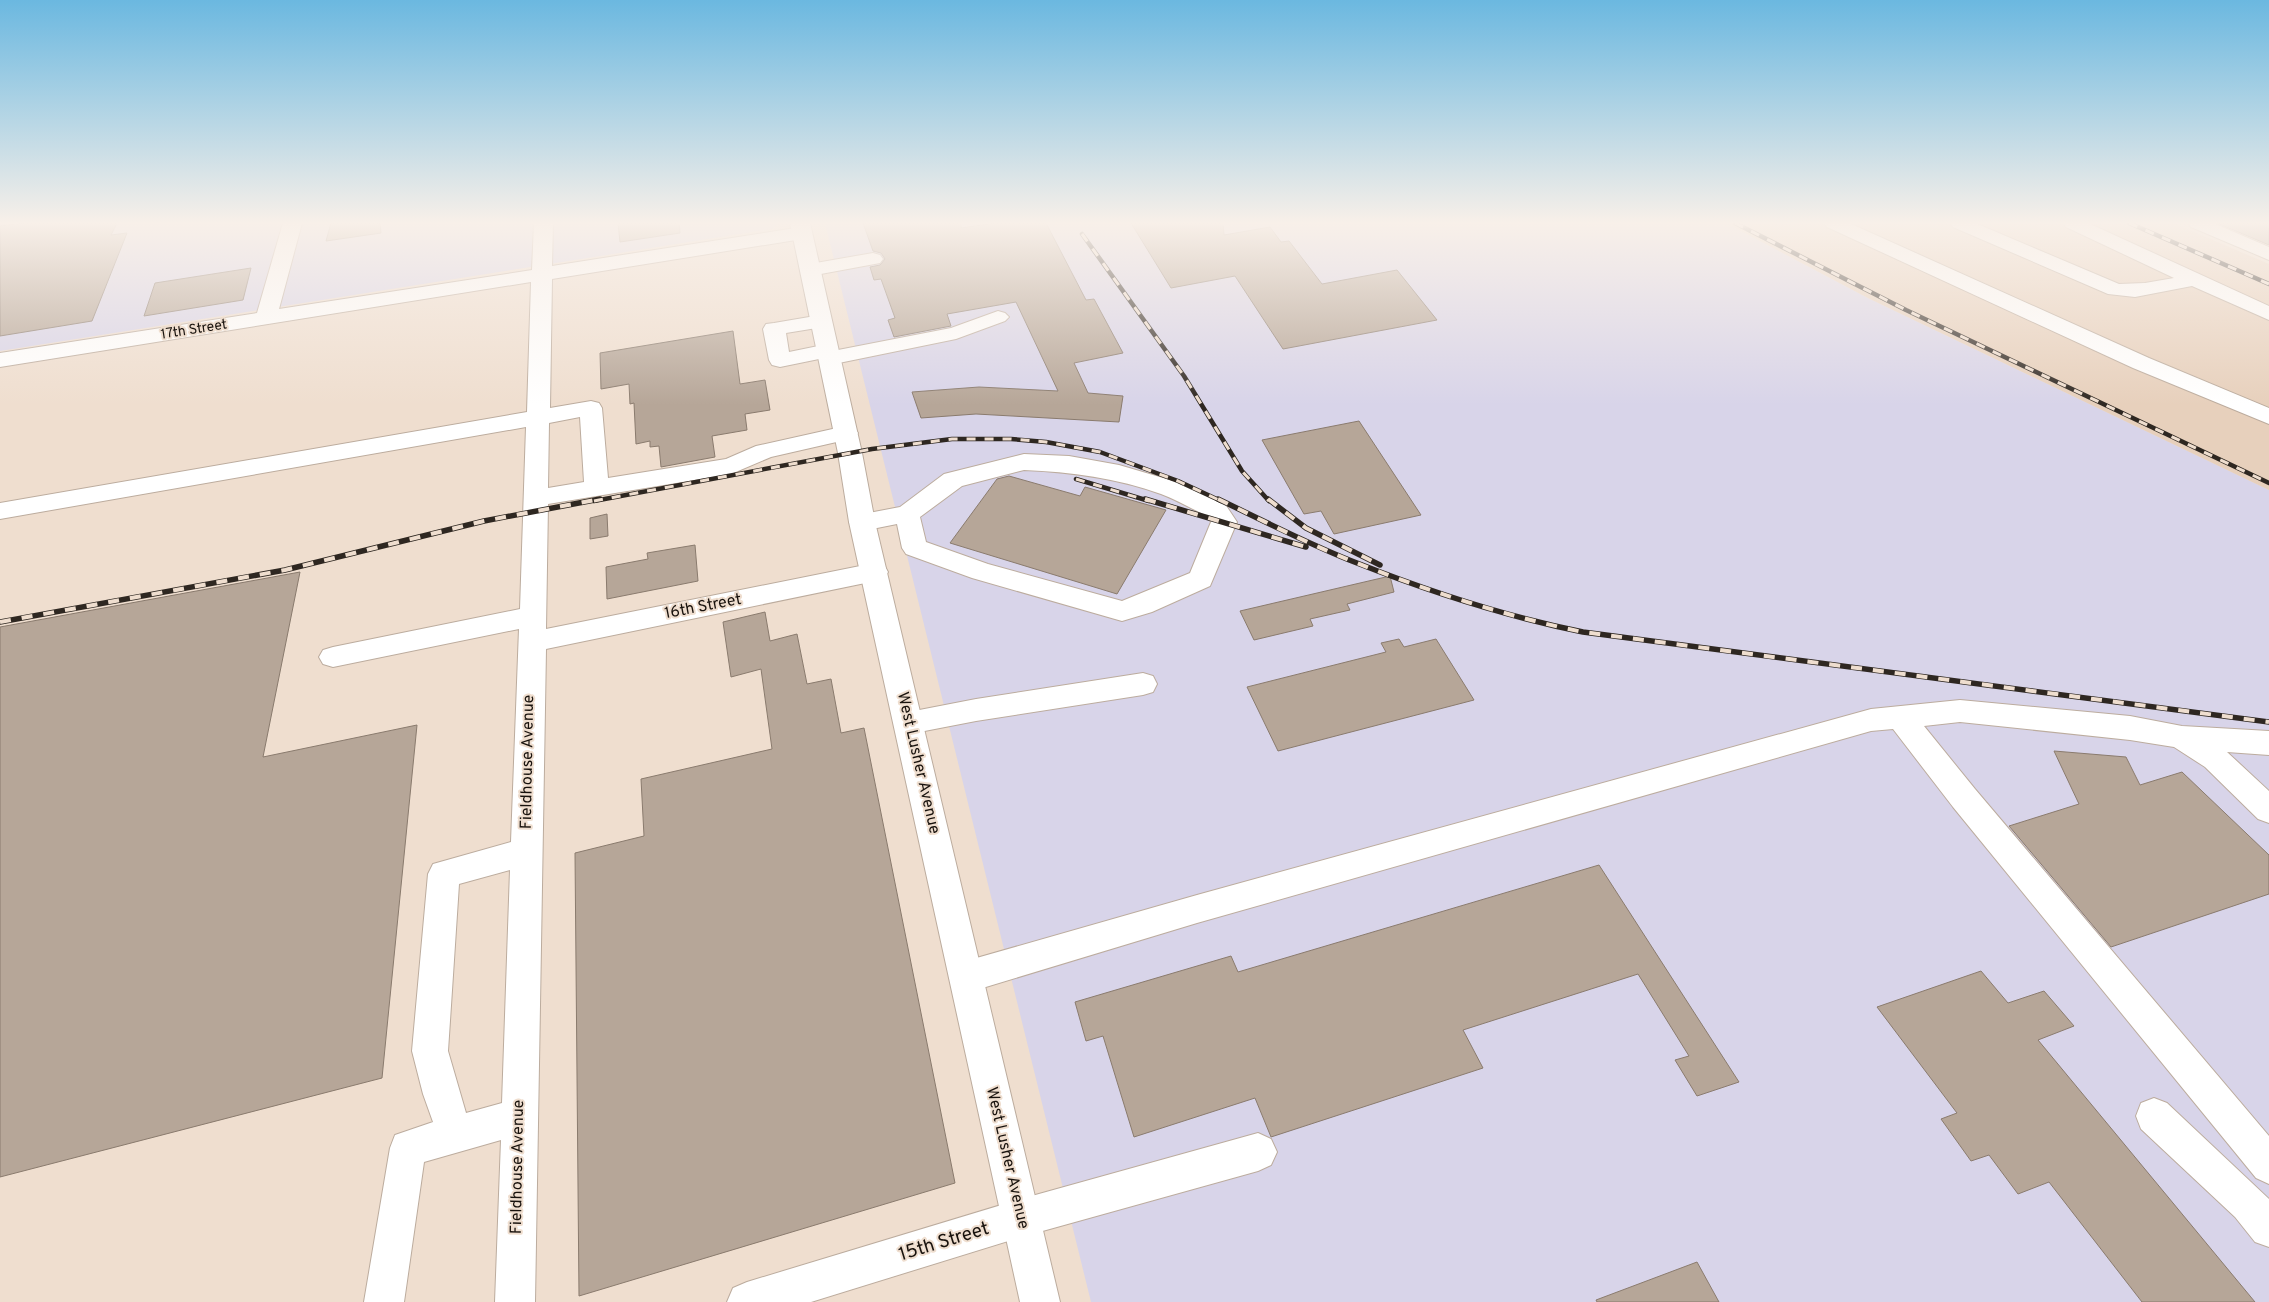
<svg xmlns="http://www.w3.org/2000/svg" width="2269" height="1302" font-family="Overpass,sans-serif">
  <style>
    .industrial { fill: #d8d4e9 }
    .built { fill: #e7d0bc }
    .building { fill: #b6a698; stroke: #8a7b6e }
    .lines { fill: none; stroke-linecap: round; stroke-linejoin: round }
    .minor-casing { stroke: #bcac9e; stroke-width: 2 }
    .major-casing { stroke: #bcac9e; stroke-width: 2 }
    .minor { fill: #fff; fill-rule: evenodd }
    .major { fill: #fff; fill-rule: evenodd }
    .rail-far1-casing { stroke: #2e2721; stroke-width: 4.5 }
    .rail-casing { stroke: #2e2721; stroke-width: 5.5 }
    .rail-far1 { stroke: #efdecf; stroke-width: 3; stroke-dasharray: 9; stroke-linecap: butt }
    .rail { stroke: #efdecf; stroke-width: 4; stroke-dasharray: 11; stroke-linecap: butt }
    .labels { text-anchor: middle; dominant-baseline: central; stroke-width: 4; stroke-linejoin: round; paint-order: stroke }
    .far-street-label { font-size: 14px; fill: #18120d; stroke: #efdecf }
    .street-label { font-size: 16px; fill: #18120d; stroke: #efdecf }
    .near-street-label { font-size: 19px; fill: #18120d; stroke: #efdecf }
  </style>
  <rect width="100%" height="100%" fill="#efdecf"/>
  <path class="industrial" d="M 0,223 L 777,223 L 778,226 L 771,229 L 0,351 Z
    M 825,223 L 1726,223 L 1868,298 L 2269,490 L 2269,1302 L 1091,1302 Z"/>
  <path class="built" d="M 1726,223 L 2173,223 L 2269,264 L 2269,490 L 1868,298 Z"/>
  <path class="building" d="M 24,223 L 117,223 L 111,235 L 127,233 L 92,321 L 0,336 L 0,226 Z
    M 331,223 L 380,223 L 381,233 L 326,241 Z
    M 618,223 L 679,223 L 680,233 L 620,242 Z
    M 863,223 L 961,223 L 961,228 L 996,223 L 1046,223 L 1086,300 L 1094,299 L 1123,353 L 1074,363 L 1088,393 L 1123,396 L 1119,422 L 976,414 L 921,418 L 912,392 L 979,387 L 1058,391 L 1016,302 L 947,314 L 951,326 L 894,337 L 888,320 L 895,318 L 881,279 L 874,280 L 870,267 L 880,265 L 885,259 L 881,253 L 873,251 Z
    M 1131,223 L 1223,223 L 1224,235 L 1270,227 L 1281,242 L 1289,241 L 1322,284 L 1397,270 L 1437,320 L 1283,349 L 1235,276 L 1171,288 Z
    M 2217,223 L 2269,223 L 2269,245 Z
    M 251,268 L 243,300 L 144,316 L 155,283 Z
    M 733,331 L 740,384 L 765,380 L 770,410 L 745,414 L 747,430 L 712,436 L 715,457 L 661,467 L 659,446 L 650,447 L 650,441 L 636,444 L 634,403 L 630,404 L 629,384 L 601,389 L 600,353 Z
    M 1359,421 L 1421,515 L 1334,534 L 1321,511 L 1304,514 L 1262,440 Z
    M 1009,476 L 1080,496 L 1085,487 L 1166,510 L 1117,594 L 950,543 L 997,479 Z
    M 607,514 L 608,536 L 590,539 L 590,518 Z
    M 695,545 L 698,581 L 607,599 L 606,567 L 648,559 L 647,553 Z
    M 300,572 L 263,757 L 417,725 L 382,1078 L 0,1177 L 0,627 Z
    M 1390,576 L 1394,592 L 1347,604 L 1350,610 L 1310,619 L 1313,626 L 1254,640 L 1240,611 Z
    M 765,612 L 770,641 L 797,634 L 807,684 L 831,679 L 841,733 L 864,728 L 955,1183 L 579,1296 L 575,853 L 644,836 L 641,779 L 772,749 L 761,669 L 731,677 L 723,622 Z
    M 1399,639 L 1404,647 L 1436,639 L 1474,700 L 1278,751 L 1247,687 L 1386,652 L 1381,643 Z
    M 2054,751 L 2126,757 L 2140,785 L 2182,772 L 2269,855 L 2269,894 L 2111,947 L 2009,826 L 2079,804 Z
    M 1599,865 L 1739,1082 L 1697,1096 L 1675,1060 L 1689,1056 L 1638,974 L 1463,1030 L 1483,1068 L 1271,1137 L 1255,1098 L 1134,1137 L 1103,1036 L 1086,1041 L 1075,1002 L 1231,956 L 1238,972 Z
    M 1981,971 L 2008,1003 L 2044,991 L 2074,1026 L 2038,1040 L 2255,1302 L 2142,1302 L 2049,1182 L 2018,1194 L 1989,1155 L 1971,1161 L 1941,1119 L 1957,1113 L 1877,1007 Z
    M 1697,1262 L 1719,1302 L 1597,1302 L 1596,1300 Z"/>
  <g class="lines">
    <defs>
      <path id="minor" d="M 283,223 L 302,223 L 279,309 L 532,270 L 534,223 L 553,223 L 552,266 L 802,227 L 809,229 L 812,233 L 809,237 L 802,239 L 552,279 L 550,408 L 591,401 L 599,403 L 602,408 L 608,478 L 726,459 L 756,446 L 846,426 L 854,428 L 858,433 L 854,438 L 771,457 L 731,474 L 548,504 L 546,629 L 875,563 L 884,565 L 888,572 L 884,579 L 875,581 L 546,649 L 535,1302 L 495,1302 L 501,1140 L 424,1162 L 404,1302 L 364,1302 L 390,1148 L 395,1135 L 433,1122 L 423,1094 L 412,1051 L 428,874 L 433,864 L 511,842 L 519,629 L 333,667 L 323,664 L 319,657 L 323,650 L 333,647 L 520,609 L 526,427 L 0,519 L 0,503 L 527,412 L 531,282 L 0,367 L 0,353 L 257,313 ZM 580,417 L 584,482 L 548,488 L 549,423 ZM 510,870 L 502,1103 L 466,1113 L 448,1051 L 459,884 Z
        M 1824,223 L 1849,223 L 2149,358 L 2269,408 L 2269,424 L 2133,368 L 1827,227 Z
        M 1950,223 L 1975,223 L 2119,284 L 2145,283 L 2174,278 L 2066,227 L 2063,223 L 2088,223 L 2269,306 L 2269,320 L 2192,286 L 2135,297 L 2108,294 L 1953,227 Z
        M 2188,223 L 2213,223 L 2269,247 L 2269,260 L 2191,227 Z
        M 873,253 L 880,255 L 883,259 L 880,263 L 810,276 L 803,274 L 800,270 L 803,266 L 810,264 Z
        M 998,311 L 1005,313 L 1009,317 L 1005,321 L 956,339 L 829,365 L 821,363 L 819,359 L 780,367 L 772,365 L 769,360 L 763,329 L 766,324 L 774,323 L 821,315 L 829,316 L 832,321 L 829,326 L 786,333 L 789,352 L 828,344 L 836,346 L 838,350 L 951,328 Z
        M 1024,454 L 1069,456 L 1119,465 L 1180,483 L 1225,504 L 1237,522 L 1210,586 L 1152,612 L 1122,621 L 972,578 L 906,554 L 902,548 L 897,524 L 862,531 L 853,528 L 849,522 L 853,516 L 900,507 L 944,474 ZM 1024,470 C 1071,472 1117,478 1161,494 C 1177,500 1192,509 1207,516 L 1211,522 L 1190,573 L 1122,601 L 988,564 L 926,542 L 920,517 L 962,486 Z
        M 1143,673 L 1153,676 L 1157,684 L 1153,692 L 1143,695 L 976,721 L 909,734 L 899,731 L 895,723 L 899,715 L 909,712 L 976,699 Z
        M 1960,700 L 2130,716 L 2182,726 L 2269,731 L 2269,755 L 2227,752 L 2269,791 L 2269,823 L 2258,819 L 2205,767 L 2174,747 L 2130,740 L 1960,722 L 1924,726 L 1975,789 L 2269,1136 L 2269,1184 L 2256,1178 L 1953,807 L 1893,729 L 1871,731 L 1197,923 L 966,993 L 954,988 L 949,977 L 954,966 L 966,961 L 1197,895 L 1871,709 Z
        M 2154,1098 L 2167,1103 L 2269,1199 L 2269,1247 L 2255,1242 L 2235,1217 L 2141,1129 L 2136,1116 L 2141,1103 Z
        M 1258,1133 L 1271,1139 L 1277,1152 L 1271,1165 L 1258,1171 L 1021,1237 L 811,1302 L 727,1302 L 733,1288 L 747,1282 L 1021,1199 Z"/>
      <path id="major" d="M 790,223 L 810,223 L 862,453 L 875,522 L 1060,1302 L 1020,1302 L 849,522 L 838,453 Z"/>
    </defs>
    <use href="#minor" class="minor-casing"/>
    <use href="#major" class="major-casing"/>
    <use href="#minor" class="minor"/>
    <use href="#major" class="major"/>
    <defs>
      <path id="rail-far1" d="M 1735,223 L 1906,310 L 2269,483
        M 2129,223 L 2269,284
        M 1082,234 L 1184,376 L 1242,471 L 1269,501
        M 1076,479 L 1149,501
        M 594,501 L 872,449 L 952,439 L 1011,439 L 1046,442 L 1100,452 L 1178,481 L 1221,501"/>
      <path id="rail" d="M 1145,499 L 1306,547
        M 1218,499 C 1264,521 1310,545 1357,563 C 1428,591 1508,617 1583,632 L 2269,722
        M 1268,499 L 1306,528 L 1380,565
        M 0,622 L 285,570 L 484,521 L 600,499"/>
    </defs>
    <use href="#rail-far1" class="rail-far1-casing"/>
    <use href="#rail" class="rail-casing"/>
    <use href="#rail-far1" class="rail-far1"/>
    <use href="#rail" class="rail"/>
  </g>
  <linearGradient id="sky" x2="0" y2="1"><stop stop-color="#6bb8e0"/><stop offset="0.55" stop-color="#f8f0e9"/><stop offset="1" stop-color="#f8f0e9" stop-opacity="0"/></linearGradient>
  <rect width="2269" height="405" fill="url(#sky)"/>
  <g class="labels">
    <g class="far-street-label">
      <text transform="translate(194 330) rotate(-9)">17th Street</text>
    </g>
    <g class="street-label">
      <text transform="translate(703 607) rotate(-11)">16th Street</text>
      <text transform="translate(528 762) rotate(-89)">Fieldhouse Avenue</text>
      <text transform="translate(918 763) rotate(77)">West Lusher Avenue</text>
      <text transform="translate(1007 1158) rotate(77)">West Lusher Avenue</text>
      <text transform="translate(518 1167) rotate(-89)">Fieldhouse Avenue</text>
    </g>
    <g class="near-street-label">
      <text transform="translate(944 1242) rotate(-17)">15th Street</text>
    </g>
  </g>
</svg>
